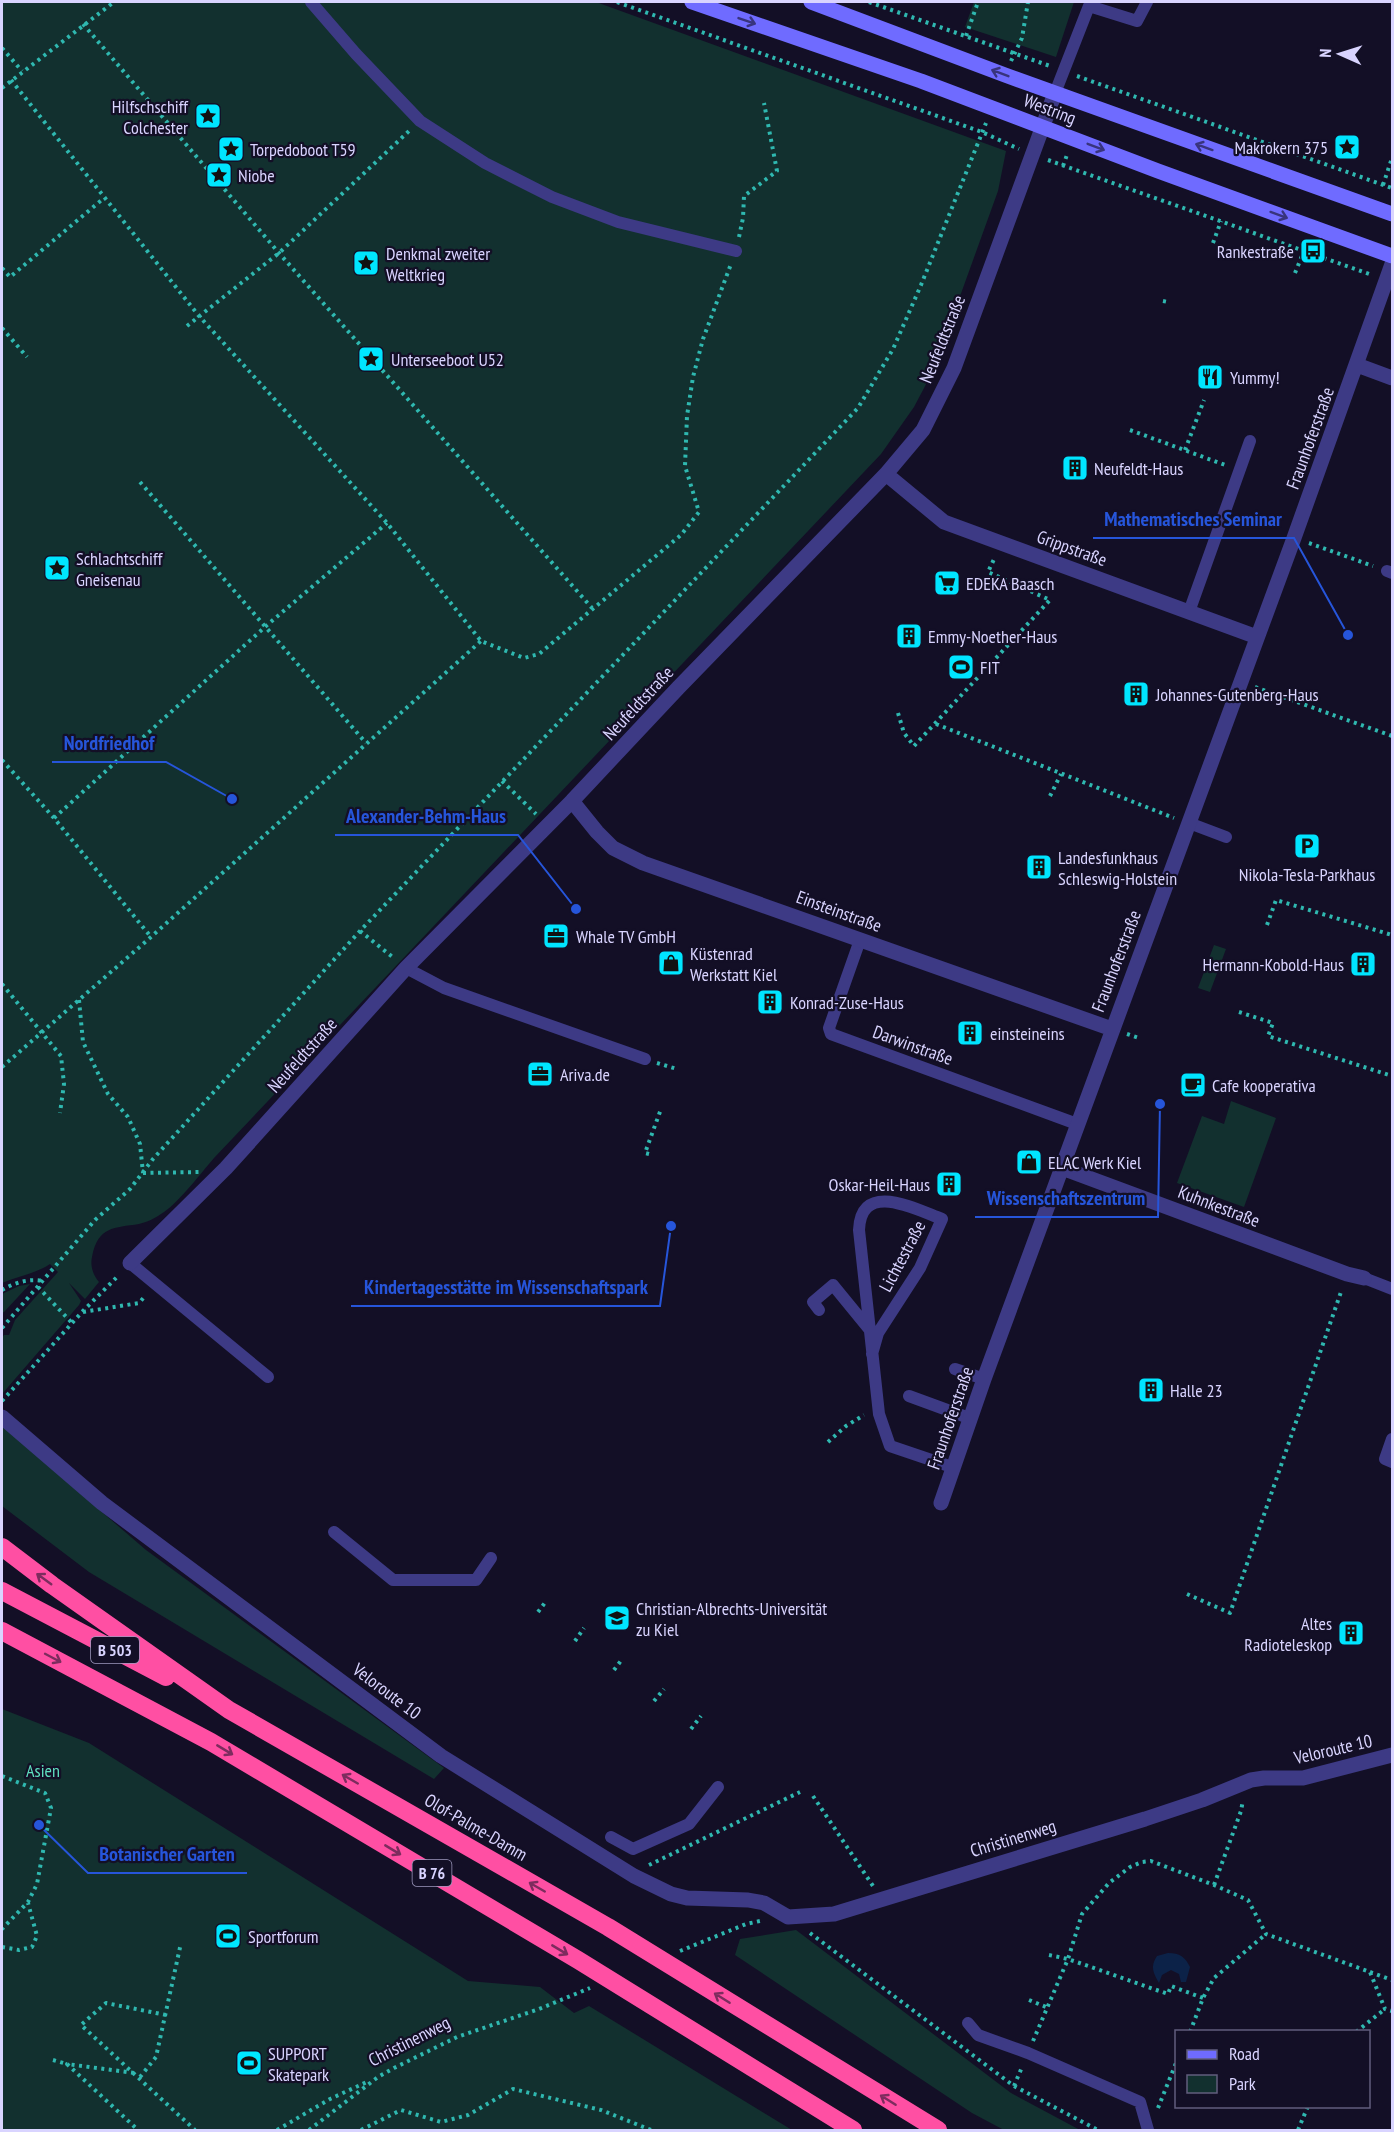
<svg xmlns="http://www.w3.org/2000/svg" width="1394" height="2132" font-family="'PT Sans Narrow',sans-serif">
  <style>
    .green { fill: #12302f }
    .water { fill: #0c2248 }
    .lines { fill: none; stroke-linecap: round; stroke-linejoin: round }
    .path { stroke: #2fb8b0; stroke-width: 4; stroke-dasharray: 3 4.5; stroke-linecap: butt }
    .lane { stroke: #3d3a85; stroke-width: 12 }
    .street { stroke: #3d3a85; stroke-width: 15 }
    .secondary { stroke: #6f6bff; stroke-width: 15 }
    .highway { stroke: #ff4fa3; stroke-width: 18 }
    .oneway { stroke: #38347d }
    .oneway2 { stroke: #7d2c5e }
    .labels { text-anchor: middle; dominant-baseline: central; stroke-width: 4.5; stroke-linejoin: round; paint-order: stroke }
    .shield { fill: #130f26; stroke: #9e99be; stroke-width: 1.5 }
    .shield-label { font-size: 16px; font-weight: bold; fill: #d9d4ff }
    .poi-label { font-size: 18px; fill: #d9d4ff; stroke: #130f26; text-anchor: start }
    .street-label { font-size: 18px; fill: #d9d4ff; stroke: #130f26 }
    .park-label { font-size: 18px; fill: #5fe0c0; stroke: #130f26 }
    .leader { fill: none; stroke: #2655da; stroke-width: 2 }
    .callout-dot { fill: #2655da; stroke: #130f26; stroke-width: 2 }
    .callout-label { font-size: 20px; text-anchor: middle; font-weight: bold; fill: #2655da; stroke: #130f26; stroke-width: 4.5; stroke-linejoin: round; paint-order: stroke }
  </style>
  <rect width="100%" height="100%" fill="#130f26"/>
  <path class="green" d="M 2,2 L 596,2 L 1006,151 L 998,191 L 933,371 L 914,407 L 881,454 L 214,1158 C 201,1173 180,1201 164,1212 C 157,1217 148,1222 139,1224 C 114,1228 98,1226 92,1257 C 90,1266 93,1275 99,1282 L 85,1299 L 69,1283 L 81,1301 L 79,1305 L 2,1394 L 2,1338 L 4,1335 L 9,1335 L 15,1320 L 58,1272 L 50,1264 C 35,1274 18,1276 2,1283 Z
    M 974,2 L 1074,2 L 1056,57 L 965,27 Z
    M 1214,945 L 1226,949 L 1210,992 L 1198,988 Z
    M 1231,1101 L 1276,1118 L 1244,1207 L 1177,1183 L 1202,1116 L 1224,1124 Z
    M 30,1284 L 4,1312 L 2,1313 L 2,1294 L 19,1286 Z
    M 2,1426 L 146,1550 L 444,1768 L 434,1779 L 89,1572 L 2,1506 Z
    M 2,1709 L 89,1743 L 468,1981 L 540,1987 L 574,2013 L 589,2006 L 792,2130 L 2,2130 Z
    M 796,1930 L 1011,2093 L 1080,2130 L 1004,2130 L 972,2113 L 735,1955 L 740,1939 Z"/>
  <path class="water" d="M 1168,1953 C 1180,1953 1185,1957 1190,1967 L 1186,1982 L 1181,1982 L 1179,1974 L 1171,1970 L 1162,1975 L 1159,1983 C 1153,1972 1150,1967 1157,1956 Z"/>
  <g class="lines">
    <path class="path" d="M 617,2 L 982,132 L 1019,149
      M 869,2 L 1050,66
      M 83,24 L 279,253 L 592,608
      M 966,36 L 978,2
      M 2,48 L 22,71
      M 1011,61 L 1022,38 L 1028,2
      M 1077,76 L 1392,188
      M 11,80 L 199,316 L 387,523 L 481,641 L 524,658 L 539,654 L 681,535 L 699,512 L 685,466 L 687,416 L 693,377 L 703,339 L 731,264
      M 2,88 L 114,2
      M 1048,160 L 1372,275
      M 1063,166 L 1068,152
      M 1383,185 L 1392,158
      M 739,237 L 743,218 L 744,196 L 777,171 L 764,103
      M 1213,243 L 1221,221
      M 2,268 L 10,277 L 104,198
      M 1295,273 L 1304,251
      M 1163,301 L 1168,302
      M 187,326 L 279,253 L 409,131
      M 2,328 L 27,357
      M 1130,430 L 1225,465
      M 1185,450 L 1204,400
      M 140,482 L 366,743
      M 1309,543 L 1373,566
      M 1255,687 L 1392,736
      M 898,713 L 904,733 L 914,746 L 1050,600 L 988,572 L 995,557
      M 936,724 L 1174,818
      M 2,760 L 54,818 L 151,937
      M 502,781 L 536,814
      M 1050,796 L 1061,774
      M 54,818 L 266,626 L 387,523
      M 1267,925 L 1276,900 L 1392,935
      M 360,931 L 395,959
      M 2,984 L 61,1056 L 64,1084 L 60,1113
      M 79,1000 L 83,1042 L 108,1094 L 128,1117 L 140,1144 L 143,1173
      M 1239,1012 L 1273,1023 L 1268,1036 L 1392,1076
      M 1127,1034 L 1139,1038
      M 657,1063 L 677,1069
      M 2,1067 L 151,937 L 481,641
      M 649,1154 L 645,1153 L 661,1109
      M 143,1173 L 199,1172
      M 38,1287 L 72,1323
      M 2,1290 C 14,1283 29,1278 43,1281
      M 83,1312 L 139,1303 L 146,1295
      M 2,1328 L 95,1220 L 130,1189 L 153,1159 L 360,931 L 858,408 L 893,349 L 921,285 L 986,123
      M 2,1401 L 82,1312 L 119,1275
      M 828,1442 L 846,1426 L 864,1415
      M 1187,1594 L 1230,1613 L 1342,1289
      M 538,1612 L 547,1600
      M 575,1641 L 584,1628
      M 614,1670 L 623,1658
      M 654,1701 L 664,1689
      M 691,1729 L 701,1716
      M 2,1776 L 45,1793 L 51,1808 L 37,1884 L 28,1902 L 2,1929
      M 813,1796 L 873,1886
      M 649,1865 L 800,1792
      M 1214,1885 L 1241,1811 L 1243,1800
      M 810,1933 L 1014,2086 L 1098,2130
      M 2,1947 L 19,1950 L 32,1947 L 37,1936 L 28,1903
      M 680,1951 L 746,1924 L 760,1921
      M 1049,1955 L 1068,1959 L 1168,1994 L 1171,1986 L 1203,1998
      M 1370,1972 L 1392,1980
      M 1029,2000 L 1046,2007
      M 166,2015 L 106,2003 L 81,2025 L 195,2130
      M 1190,2032 L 1203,1998 L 1214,1978 L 1266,1934
      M 1356,2032 L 1385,2009
      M 1033,2041 L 1068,1959 L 1082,1914 L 1109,1883 L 1130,1867 L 1142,1862 L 1151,1861 L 1214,1885 L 1248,1900 L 1266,1934 L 1370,1972 L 1385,2009 L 1392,2011
      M 53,2060 L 67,2064
      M 134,2073 L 67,2064 L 138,2130
      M 140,2077 L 156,2057 L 181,1943
      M 1014,2086 L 1022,2067
      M 1158,2108 L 1176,2063
      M 277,2130 L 330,2099 L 369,2081
      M 309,2130 L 378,2077 L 394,2068 L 457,2037 L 539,2009 L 590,1988
      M 361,2130 L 401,2110 L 441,2122 L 468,2115 L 513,2089 L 601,2110 L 651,2130
      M 1298,2130 L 1308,2106"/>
    <path class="lane" d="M 311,2 L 356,54 L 420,121 L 485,163 L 552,197 L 618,222 L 736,251
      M 1055,93 L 1089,6 L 1137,21 L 1147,2
      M 1387,571 L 1392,573
      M 1189,612 L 1250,441
      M 1189,823 L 1226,837
      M 860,940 L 829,1028 L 831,1034 L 1077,1124
      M 406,968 L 444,988 L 645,1059
      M 130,1263 L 268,1377
      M 1364,1278 L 1392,1289
      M 819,1310 L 813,1302 L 833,1285 L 869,1329
      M 872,1354 L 878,1333 L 920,1268 L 942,1219 C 915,1209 861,1180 859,1230 L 879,1414 L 890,1446 L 952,1467
      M 955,1369 L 984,1379
      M 909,1396 L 969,1418
      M 1392,1439 L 1385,1459 L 1392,1462
      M 334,1532 L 393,1580 L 476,1580 L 491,1558
      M 611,1837 L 633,1849 L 689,1824 L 718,1787
      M 968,2023 L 978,2035 L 1028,2053 L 1140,2102 L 1148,2130"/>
    <path class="street" d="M 1357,365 L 1392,378
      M 886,474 L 944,522 L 1257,637
      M 572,801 L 597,832 L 613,848 L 643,863 L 1112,1029
      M 1062,1168 L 1347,1274 L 1364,1278
      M 130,1263 L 226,1168 L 406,968 L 572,801 L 678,688 L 886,474 L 923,430 L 954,368 L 1055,93
      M 2,1417 L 102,1503 L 441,1756 L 634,1876 L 671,1894 L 687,1898 L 748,1900 L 764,1903 L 788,1917 L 834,1914 L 1145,1819 L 1202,1800 L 1251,1780 L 1264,1778 L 1303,1778 L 1392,1755
      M 941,1503 L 984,1379 L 1294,538 L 1392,264"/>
    <path class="secondary" d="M 692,2 L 921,81 L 1158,171 L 1392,256
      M 811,2 L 1005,75 L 1392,214"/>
    <path class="highway" d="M 2,1547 L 52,1585 L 229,1710 L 608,1927 L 938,2130
      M 2,1591 L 166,1677
      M 2,1631 L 211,1742 L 578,1960 L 853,2130"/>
  </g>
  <defs><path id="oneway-shaft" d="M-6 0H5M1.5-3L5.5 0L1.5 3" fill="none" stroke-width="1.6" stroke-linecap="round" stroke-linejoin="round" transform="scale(1.5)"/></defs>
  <g class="oneway">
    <use href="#oneway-shaft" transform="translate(747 21) rotate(19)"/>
    <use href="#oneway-shaft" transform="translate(1000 73) rotate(-159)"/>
    <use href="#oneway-shaft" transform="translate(1096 147) rotate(21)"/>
    <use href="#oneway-shaft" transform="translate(1204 147) rotate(-160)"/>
    <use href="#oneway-shaft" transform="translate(1279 215) rotate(20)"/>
  </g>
  <g class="oneway2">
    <use href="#oneway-shaft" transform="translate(44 1579) rotate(-144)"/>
    <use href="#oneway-shaft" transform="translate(53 1658) rotate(28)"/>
    <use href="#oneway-shaft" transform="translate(225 1750) rotate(31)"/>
    <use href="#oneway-shaft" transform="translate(350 1779) rotate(-150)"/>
    <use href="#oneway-shaft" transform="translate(393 1850) rotate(31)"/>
    <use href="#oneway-shaft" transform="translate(537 1887) rotate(-150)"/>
    <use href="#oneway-shaft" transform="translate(560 1950) rotate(31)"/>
    <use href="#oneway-shaft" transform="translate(722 1998) rotate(-148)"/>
    <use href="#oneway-shaft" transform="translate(888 2100) rotate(-148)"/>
  </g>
  <defs>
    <symbol id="sight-square" viewBox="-11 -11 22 22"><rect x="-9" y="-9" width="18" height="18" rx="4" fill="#00e5ff" stroke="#130f26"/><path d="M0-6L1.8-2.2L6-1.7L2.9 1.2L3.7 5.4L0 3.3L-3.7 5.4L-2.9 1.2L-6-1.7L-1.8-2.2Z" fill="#111"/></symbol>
    <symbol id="bus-square" viewBox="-11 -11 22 22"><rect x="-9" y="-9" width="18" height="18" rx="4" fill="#00e5ff" stroke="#130f26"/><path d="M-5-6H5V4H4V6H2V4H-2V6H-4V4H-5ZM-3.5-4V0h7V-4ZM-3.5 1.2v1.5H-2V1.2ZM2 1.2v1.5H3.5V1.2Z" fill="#111"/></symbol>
    <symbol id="restaurant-square" viewBox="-11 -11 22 22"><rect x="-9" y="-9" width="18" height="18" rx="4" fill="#00e5ff" stroke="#130f26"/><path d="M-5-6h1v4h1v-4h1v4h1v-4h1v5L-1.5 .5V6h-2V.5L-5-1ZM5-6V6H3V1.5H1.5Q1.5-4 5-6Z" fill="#111"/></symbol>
    <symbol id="building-square" viewBox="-11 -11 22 22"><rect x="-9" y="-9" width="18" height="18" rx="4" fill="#00e5ff" stroke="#130f26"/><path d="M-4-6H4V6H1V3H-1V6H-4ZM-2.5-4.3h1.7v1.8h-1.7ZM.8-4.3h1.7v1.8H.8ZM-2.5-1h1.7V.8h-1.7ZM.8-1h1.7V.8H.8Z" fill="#111"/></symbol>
    <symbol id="supermarket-square" viewBox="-11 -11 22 22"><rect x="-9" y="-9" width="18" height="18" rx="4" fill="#00e5ff" stroke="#130f26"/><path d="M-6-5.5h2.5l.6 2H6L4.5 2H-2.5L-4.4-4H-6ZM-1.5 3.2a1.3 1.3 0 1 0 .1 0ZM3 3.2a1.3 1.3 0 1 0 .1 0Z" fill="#111"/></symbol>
    <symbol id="stadium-square" viewBox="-11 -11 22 22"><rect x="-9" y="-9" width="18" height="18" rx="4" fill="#00e5ff" stroke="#130f26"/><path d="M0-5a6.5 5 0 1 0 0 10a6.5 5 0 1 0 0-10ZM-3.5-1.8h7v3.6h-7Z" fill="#111"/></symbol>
    <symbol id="parking-square" viewBox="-11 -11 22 22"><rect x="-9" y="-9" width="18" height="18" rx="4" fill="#00e5ff" stroke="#130f26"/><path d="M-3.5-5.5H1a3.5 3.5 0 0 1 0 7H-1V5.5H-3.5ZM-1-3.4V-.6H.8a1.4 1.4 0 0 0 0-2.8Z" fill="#111"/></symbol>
    <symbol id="office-square" viewBox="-11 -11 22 22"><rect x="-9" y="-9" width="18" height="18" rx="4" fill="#00e5ff" stroke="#130f26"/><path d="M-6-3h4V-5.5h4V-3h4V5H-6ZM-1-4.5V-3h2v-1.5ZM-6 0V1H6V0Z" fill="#111"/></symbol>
    <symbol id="shop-square" viewBox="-11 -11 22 22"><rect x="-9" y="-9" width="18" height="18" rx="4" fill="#00e5ff" stroke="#130f26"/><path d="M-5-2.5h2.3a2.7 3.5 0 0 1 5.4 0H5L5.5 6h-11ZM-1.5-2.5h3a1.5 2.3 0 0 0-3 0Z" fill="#111"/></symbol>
    <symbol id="cafe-square" viewBox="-11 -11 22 22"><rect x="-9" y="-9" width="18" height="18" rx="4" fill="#00e5ff" stroke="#130f26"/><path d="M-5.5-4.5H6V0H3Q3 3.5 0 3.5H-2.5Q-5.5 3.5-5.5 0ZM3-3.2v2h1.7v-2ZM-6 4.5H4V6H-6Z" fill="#111"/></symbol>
    <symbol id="university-square" viewBox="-11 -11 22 22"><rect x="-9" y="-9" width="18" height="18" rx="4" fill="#00e5ff" stroke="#130f26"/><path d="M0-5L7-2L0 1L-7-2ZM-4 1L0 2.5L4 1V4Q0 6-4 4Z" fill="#111"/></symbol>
  </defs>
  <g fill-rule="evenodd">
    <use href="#sight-square" x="193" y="101" width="30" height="30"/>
    <use href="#sight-square" x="1332" y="132" width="30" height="30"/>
    <use href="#sight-square" x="216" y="134" width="30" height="30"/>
    <use href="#sight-square" x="204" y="160" width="30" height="30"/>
    <use href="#bus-square" x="1298" y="236" width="30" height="30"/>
    <use href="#sight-square" x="351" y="248" width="30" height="30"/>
    <use href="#sight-square" x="356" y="344" width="30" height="30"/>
    <use href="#restaurant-square" x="1195" y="362" width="30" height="30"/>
    <use href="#building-square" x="1060" y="453" width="30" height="30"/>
    <use href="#sight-square" x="42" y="553" width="30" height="30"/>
    <use href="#supermarket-square" x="932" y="568" width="30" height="30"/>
    <use href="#building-square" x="894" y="621" width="30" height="30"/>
    <use href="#stadium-square" x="946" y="652" width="30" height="30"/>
    <use href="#building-square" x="1121" y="679" width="30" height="30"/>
    <use href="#parking-square" x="1292" y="831" width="30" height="30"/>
    <use href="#building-square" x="1024" y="852" width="30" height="30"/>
    <use href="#office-square" x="541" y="921" width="30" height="30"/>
    <use href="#shop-square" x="656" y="948" width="30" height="30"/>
    <use href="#building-square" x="1348" y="949" width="30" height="30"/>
    <use href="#building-square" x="755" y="987" width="30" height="30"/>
    <use href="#building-square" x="955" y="1018" width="30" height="30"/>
    <use href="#office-square" x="525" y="1059" width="30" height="30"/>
    <use href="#cafe-square" x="1178" y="1070" width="30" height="30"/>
    <use href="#shop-square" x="1014" y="1147" width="30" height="30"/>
    <use href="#building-square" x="934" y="1169" width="30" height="30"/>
    <use href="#building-square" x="1136" y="1375" width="30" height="30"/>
    <use href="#university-square" x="602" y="1603" width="30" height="30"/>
    <use href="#building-square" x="1336" y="1618" width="30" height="30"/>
    <use href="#stadium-square" x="213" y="1921" width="30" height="30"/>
    <use href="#stadium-square" x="234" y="2048" width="30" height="30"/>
  </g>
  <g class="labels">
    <g class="shield">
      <rect x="91" y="1637" width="48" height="26" rx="4.5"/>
      <rect x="412.5" y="1860" width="39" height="26" rx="4.5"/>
    </g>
    <g class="shield-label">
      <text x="115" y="1650">B 503</text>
      <text x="432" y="1873">B 76</text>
    </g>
    <g class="poi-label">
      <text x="188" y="106" text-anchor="end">Hilfschschiff<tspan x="188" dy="21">Colchester</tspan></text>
      <text x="1328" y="147" text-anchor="end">Makrokern 375</text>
      <text x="250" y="149">Torpedoboot T59</text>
      <text x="238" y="175">Niobe</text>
      <text x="1294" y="251" text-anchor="end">Rankestraße</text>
      <text x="386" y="253">Denkmal zweiter<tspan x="386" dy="21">Weltkrieg</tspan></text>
      <text x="391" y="359">Unterseeboot U52</text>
      <text x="1230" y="377">Yummy!</text>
      <text x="1094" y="468">Neufeldt-Haus</text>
      <text x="76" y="558">Schlachtschiff<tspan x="76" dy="21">Gneisenau</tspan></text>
      <text x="966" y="583">EDEKA Baasch</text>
      <text x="928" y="636">Emmy-Noether-Haus</text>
      <text x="980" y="667">FIT</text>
      <text x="1156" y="694">Johannes-Gutenberg-Haus</text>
      <text x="1058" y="857">Landesfunkhaus<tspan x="1058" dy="21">Schleswig-Holstein</tspan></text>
      <text x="1307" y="874" text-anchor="middle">Nikola-Tesla-Parkhaus</text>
      <text x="576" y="936">Whale TV GmbH</text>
      <text x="690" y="953">Küstenrad<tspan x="690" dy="21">Werkstatt Kiel</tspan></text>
      <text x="1344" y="964" text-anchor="end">Hermann-Kobold-Haus</text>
      <text x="790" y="1002">Konrad-Zuse-Haus</text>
      <text x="990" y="1033">einsteineins</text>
      <text x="560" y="1074">Ariva.de</text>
      <text x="1212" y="1085">Cafe kooperativa</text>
      <text x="1048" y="1162">ELAC Werk Kiel</text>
      <text x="930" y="1184" text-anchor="end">Oskar-Heil-Haus</text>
      <text x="1170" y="1390">Halle 23</text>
      <text x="636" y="1608">Christian-Albrechts-Universität<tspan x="636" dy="21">zu Kiel</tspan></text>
      <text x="1332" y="1623" text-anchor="end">Altes<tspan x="1332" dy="21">Radioteleskop</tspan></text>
      <text x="248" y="1936">Sportforum</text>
      <text x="268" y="2053">SUPPORT<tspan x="268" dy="21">Skatepark</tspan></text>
    </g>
    <g class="street-label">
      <text transform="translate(1050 109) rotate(21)">Westring</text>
      <text transform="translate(942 339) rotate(-68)">Neufeldtstraße</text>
      <text transform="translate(1310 438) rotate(-70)">Fraunhoferstraße</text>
      <text transform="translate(1072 548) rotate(20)">Grippstraße</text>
      <text transform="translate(638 703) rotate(-47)">Neufeldtstraße</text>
      <text transform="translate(839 911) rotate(20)">Einsteinstraße</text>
      <text transform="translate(1116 961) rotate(-69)">Fraunhoferstraße</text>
      <text transform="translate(913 1045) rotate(20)">Darwinstraße</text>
      <text transform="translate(302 1055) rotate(-48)">Neufeldtstraße</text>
      <text transform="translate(1219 1206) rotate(21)">Kuhnkestraße</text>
      <text transform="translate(902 1256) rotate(-62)">Lichtestraße</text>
      <text transform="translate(950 1418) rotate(-71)">Fraunhoferstraße</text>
      <text transform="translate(387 1691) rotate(37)">Veloroute 10</text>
      <text transform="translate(1333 1749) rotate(-13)">Veloroute 10</text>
      <text transform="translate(476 1827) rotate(30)">Olof-Palme-Damm</text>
      <text transform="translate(1013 1838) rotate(-17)">Christinenweg</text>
      <text transform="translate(409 2041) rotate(-27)">Christinenweg</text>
    </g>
    <g class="park-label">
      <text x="43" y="1770">Asien</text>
    </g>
  </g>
  <path class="leader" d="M1348 635L1294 538H1093M232 799L166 762H52M576 909L518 835H335M1160 1104L1158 1217H975M671 1226L660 1306H351M39 1825L88 1873H247"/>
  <g class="callout-dot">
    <circle cx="1348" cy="635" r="6"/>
    <circle cx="232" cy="799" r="6"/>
    <circle cx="576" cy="909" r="6"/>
    <circle cx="1160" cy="1104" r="6"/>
    <circle cx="671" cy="1226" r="6"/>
    <circle cx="39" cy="1825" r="6"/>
  </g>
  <g class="callout-label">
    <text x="1193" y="526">Mathematisches Seminar</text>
    <text x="109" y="750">Nordfriedhof</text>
    <text x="426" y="823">Alexander-Behm-Haus</text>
    <text x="1066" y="1205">Wissenschaftszentrum</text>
    <text x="506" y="1294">Kindertagesstätte im Wissenschaftspark</text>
    <text x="167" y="1861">Botanischer Garten</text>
  </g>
  <rect width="1394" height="2132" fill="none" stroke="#d9d4ff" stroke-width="6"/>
  <rect x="1175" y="2030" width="195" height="78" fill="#130f26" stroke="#625e7d" stroke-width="1.5"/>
  <rect x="1187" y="2050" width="30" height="9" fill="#6f6bff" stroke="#625e7d" stroke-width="1.5"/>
  <text x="1229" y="2060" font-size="18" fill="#d9d4ff">Road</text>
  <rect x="1187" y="2075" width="30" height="18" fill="#12302f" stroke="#625e7d" stroke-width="1.5"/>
  <text x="1229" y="2090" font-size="18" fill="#d9d4ff">Park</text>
  <g transform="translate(1340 54) rotate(273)" stroke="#130f26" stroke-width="4.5" paint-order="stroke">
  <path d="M0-4.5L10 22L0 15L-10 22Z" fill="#d9d4ff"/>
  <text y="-9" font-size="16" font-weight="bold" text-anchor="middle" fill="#d9d4ff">N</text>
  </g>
</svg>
